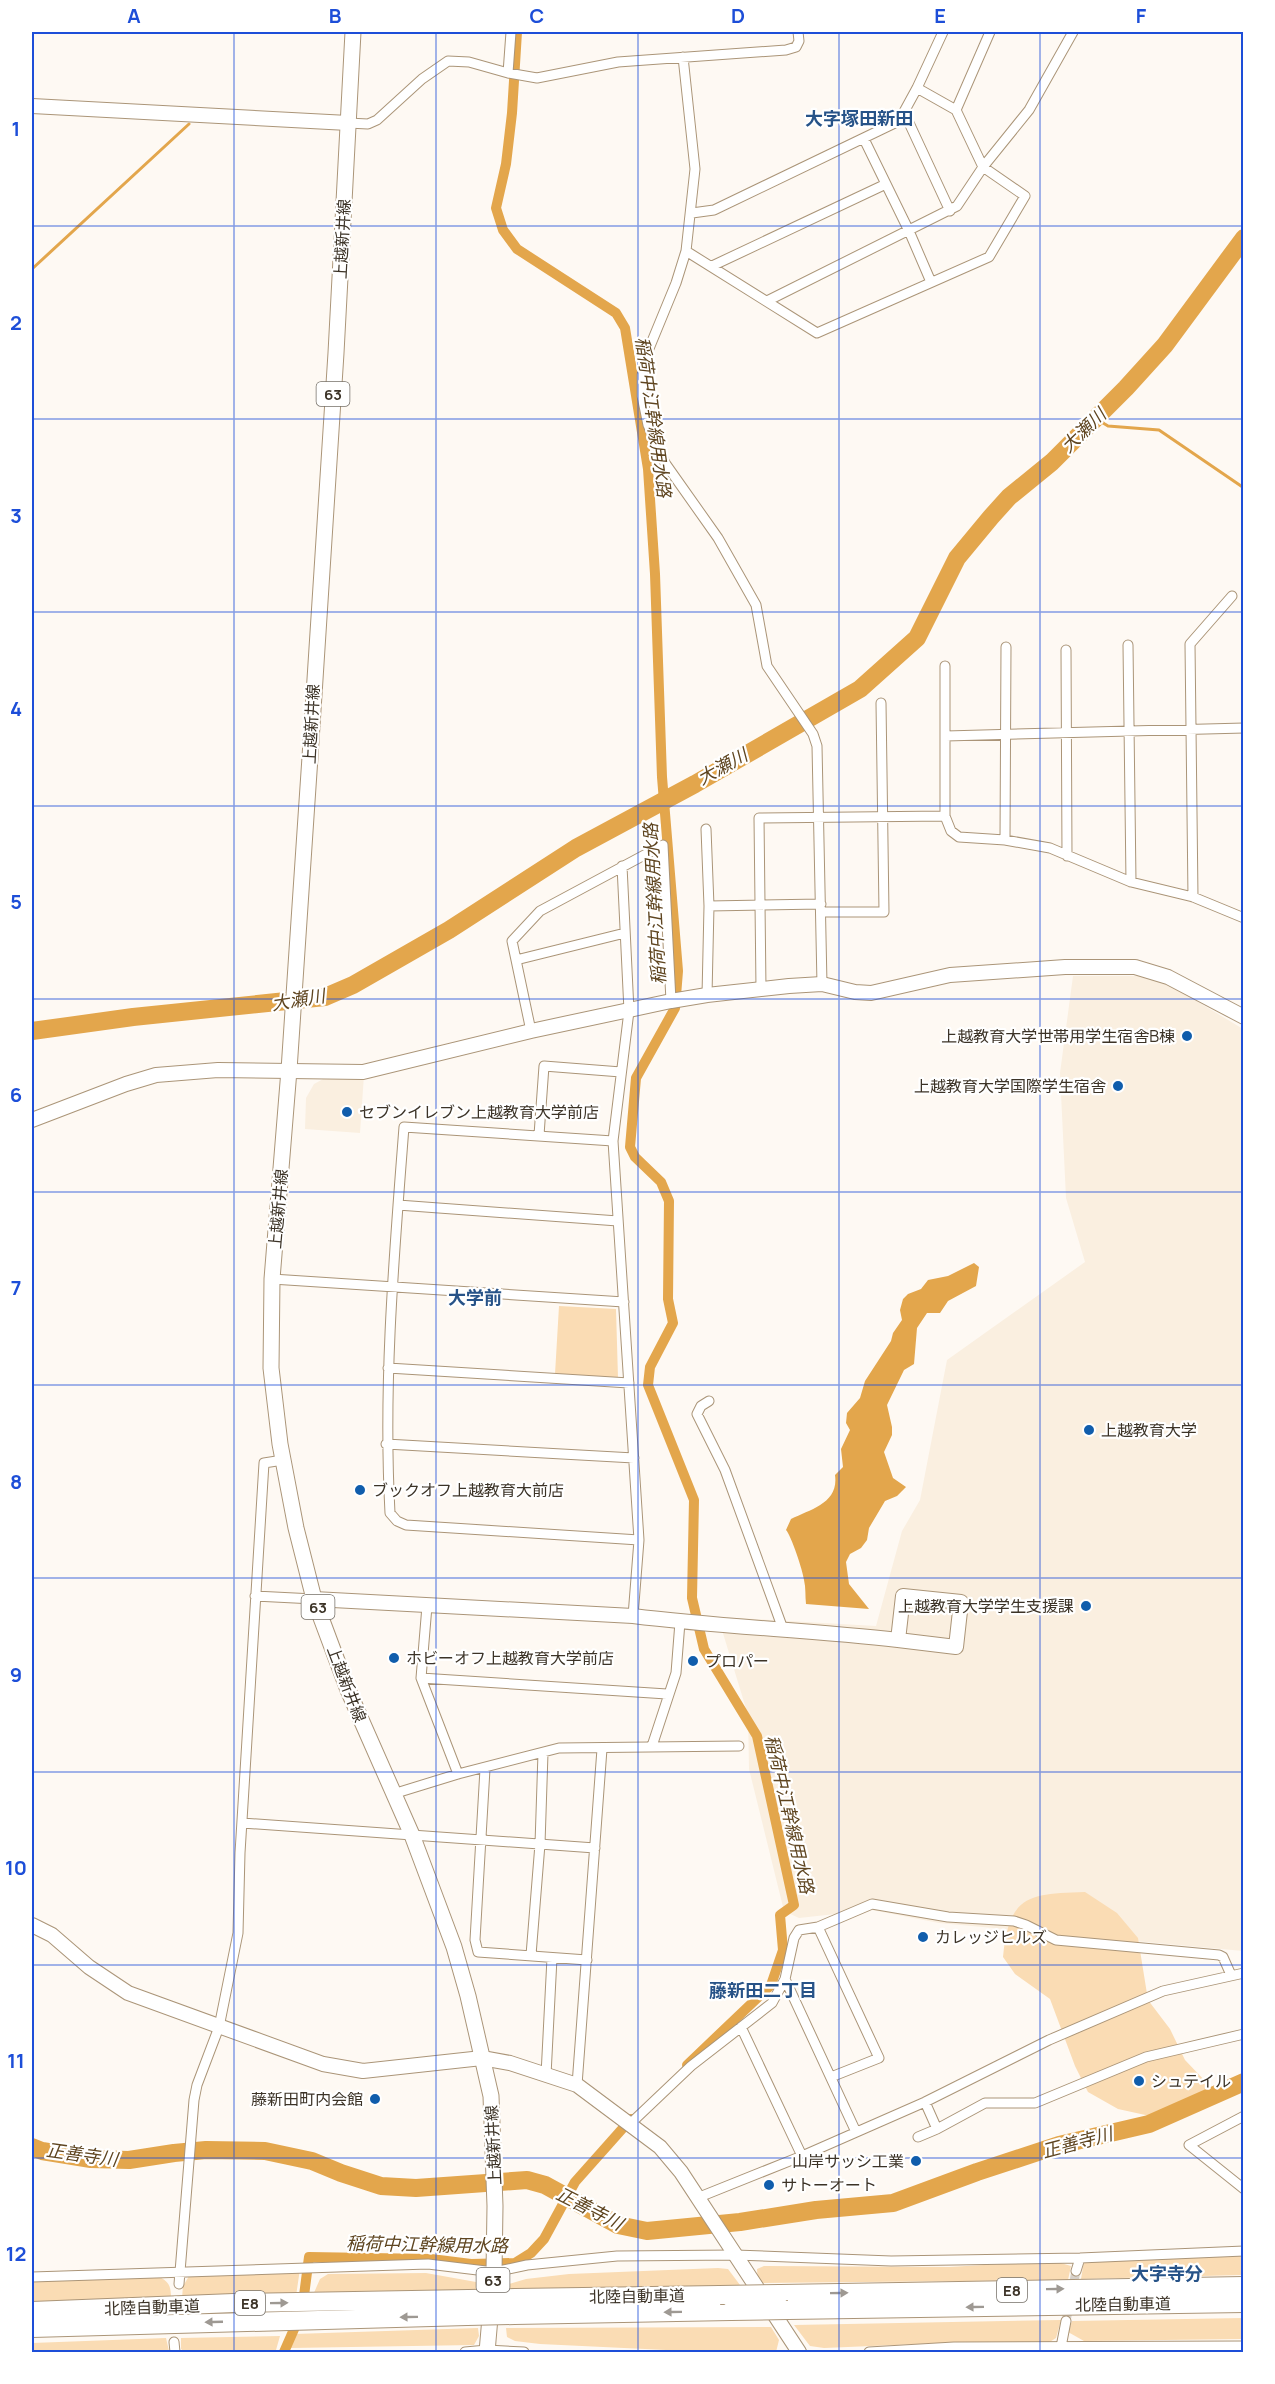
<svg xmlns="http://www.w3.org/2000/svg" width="1275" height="2384" font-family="Manrope,'Noto Sans JP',sans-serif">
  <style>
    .built { fill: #faefe0 }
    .green { fill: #fadcb4 }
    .water { fill: #e3a64c }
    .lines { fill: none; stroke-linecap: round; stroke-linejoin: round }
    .stream { stroke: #e3a64c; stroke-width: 3 }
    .canal { stroke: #e3a64c; stroke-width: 10 }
    .river { stroke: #e3a64c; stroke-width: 18 }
    .street-tunnel { stroke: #d7d1ca; stroke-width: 9; stroke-dasharray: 9 4.5; stroke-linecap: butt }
    .street-casing { stroke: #ab9578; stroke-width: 11 }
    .secondary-casing { stroke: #ab9578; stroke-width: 16 }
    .primary-casing { stroke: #ab9578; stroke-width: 17 }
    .highway-casing { stroke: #ab9578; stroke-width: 20 }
    .street { stroke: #fff; stroke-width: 9 }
    .secondary { stroke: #fff; stroke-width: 14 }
    .primary { stroke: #fff; stroke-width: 15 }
    .highway { stroke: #fff; stroke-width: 18 }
    .highway-bridge-casing { stroke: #ab9578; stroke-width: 20; stroke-linecap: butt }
    .highway-bridge { stroke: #fff; stroke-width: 18 }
    .oneway { fill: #9e9993 }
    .grid { fill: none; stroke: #1d4ed8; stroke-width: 1.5; stroke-opacity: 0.55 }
    .poi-dot { fill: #105dac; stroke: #fff; stroke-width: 2 }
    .labels { text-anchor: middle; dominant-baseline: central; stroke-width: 4.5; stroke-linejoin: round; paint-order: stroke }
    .shield { fill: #fff; stroke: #767068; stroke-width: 1.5 }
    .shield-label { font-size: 15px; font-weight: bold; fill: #3c3327 }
    .street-label { font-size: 16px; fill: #3c3327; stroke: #fff }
    .poi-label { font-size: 16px; fill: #3c3327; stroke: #fff; text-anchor: start }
    .neighbourhood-label { font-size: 18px; font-weight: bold; fill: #275388; stroke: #fff }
    .water-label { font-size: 18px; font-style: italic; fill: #5f4520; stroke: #fff }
    .neatline { fill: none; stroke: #1d4ed8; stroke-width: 2 }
    .grid-label { font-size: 20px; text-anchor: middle; font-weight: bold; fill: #1d4ed8 }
  </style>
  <rect width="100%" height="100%" fill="#fef9f3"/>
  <path class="built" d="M 1073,976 L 1139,976 L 1170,985 L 1243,1029 L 1243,1951 L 939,1923 L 872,1910 L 799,1918 L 784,1911 L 749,1769 L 748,1715 L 718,1617 L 876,1626 L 902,1531 L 920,1500 L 947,1360 L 1085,1262 L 1066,1198 L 1060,1073 Z
    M 364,1075 L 360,1133 L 305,1129 L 306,1098 L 314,1084 L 327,1077 Z"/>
  <path class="green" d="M 559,1306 L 616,1309 L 618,1378 L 555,1374 Z
    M 1085,1892 L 1117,1913 L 1138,1938 L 1148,2000 L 1170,2029 L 1185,2060 L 1208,2084 L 1209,2094 L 1206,2105 L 1184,2113 L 1150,2116 L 1118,2109 L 1088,2092 L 1075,2066 L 1050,1999 L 1015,1974 L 1003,1957 C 1009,1895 1028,1894 1085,1892 Z
    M 1243,2254 L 1243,2275 L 1081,2279 L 1084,2261 Z
    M 1054,2261 L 1071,2266 L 1068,2280 L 758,2283 L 757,2269 L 764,2266 L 949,2267 Z
    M 718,2268 L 728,2269 L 740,2285 L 509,2292 L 509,2284 L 526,2279 L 569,2274 Z
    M 300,2269 L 296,2296 L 182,2298 L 183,2286 L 191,2273 Z
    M 426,2273 L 476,2282 L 482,2292 L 313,2295 L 320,2279 L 328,2274 Z
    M 157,2276 C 169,2281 171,2286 171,2298 L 32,2303 L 32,2282 Z
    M 1243,2318 L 1243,2339 L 1084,2341 L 1068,2332 L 1072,2321 Z
    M 1061,2320 L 1056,2338 L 1048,2343 L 943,2343 L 824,2348 L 810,2346 L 794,2325 Z
    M 771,2327 L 779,2340 L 776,2352 L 708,2352 L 540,2344 L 515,2341 L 507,2337 L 506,2328 Z
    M 478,2328 L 479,2336 L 474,2345 L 290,2348 L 294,2334 Z
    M 280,2336 L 276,2350 L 185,2352 L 181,2349 L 181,2338 Z
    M 166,2338 L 169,2351 L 167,2352 L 32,2352 L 32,2343 Z"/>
  <path class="water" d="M 974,1263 L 979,1267 L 976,1286 L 948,1301 L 940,1313 L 927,1313 L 917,1328 L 914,1364 L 904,1370 L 887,1405 L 892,1427 L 892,1435 L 884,1452 L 893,1478 L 906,1487 L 897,1496 L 885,1501 L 869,1528 L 867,1540 L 861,1548 L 850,1554 L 846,1562 L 849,1584 L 869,1609 L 806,1604 C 805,1596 806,1588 804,1580 C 803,1571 791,1535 786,1530 L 791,1519 C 811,1509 839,1503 835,1475 L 843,1467 L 841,1449 L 850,1430 L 846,1423 L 847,1413 L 860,1398 L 865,1381 L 891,1341 L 893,1333 L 902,1320 L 900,1310 L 903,1299 L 908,1294 L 921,1289 L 928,1280 L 948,1276 Z"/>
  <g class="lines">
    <path class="stream" d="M 32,269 L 189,124
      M 1095,418 L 1108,426 L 1159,430 L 1244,488"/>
    <path class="canal" d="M 517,32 L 512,113 L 506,164 L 496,208 L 503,230 L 517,249 L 616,313 L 625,328 L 648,469 L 655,574 L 662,777 L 678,971 L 675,1008 L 636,1078 L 630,1147 L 635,1157 L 661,1182 L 669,1201 L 668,1299 L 673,1323 L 650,1367 L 648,1385 L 694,1500 L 692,1598 L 704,1649 L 757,1736 L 794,1905 L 780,1915 L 783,1950 L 771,1985 L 687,2065
      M 284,2352 L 302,2311 L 309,2257 L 431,2259 L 471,2264 L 515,2263 L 531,2253 L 544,2239 L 575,2182 L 631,2119"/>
    <path class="river" d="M 32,1031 L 133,1017 L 325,997 L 353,985 L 449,930 L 576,848 L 695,784 L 860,689 L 917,638 L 957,558 L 991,517 L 1009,497 L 1052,462 L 1126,388 L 1165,345 L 1244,238
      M 32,2147 L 42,2151 L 91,2159 L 129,2160 L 174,2153 L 206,2150 L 265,2151 L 312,2161 L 341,2173 L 381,2186 L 416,2188 L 527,2180 L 545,2185 L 618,2225 L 647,2231 L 740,2222 L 816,2210 L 893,2203 L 977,2172 L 1059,2145 L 1149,2124 L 1244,2082"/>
    <path class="street-tunnel" d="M 1066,2321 L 1076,2271"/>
    <defs>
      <path id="street" d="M 683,57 L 695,169 L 686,251 L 817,333 L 989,257 L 1025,196 L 983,167 L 956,110 L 917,88
        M 508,73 L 511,32
        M 956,110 L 990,32
        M 904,112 L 950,211
        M 348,123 L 368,124 L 377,120 L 422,79 L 448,61 L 469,62 L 508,73 L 537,78 L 618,62 L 786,50 L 796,47 L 799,41 L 798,32
        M 864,139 L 909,231 L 931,282
        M 692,213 L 714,210 L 899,121 L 917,88 L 943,32
        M 686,251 L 676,283 L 648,351 L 642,375 L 642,396 L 648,425 L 665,463 L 718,538 L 756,605 L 767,666 L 813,734 L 817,746 L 822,984
        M 712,266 L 886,184
        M 767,301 L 957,206 L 983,167 L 1029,110 L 1073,32
        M 1128,645 L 1131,882
        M 1066,650 L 1067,856
        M 945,666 L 945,816 L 951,831 L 959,837 L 1005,840 L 1050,848 L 1131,882 L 1193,897 L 1244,918
        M 946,736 L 1244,728
        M 706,829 L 709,906 L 707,995
        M 1005,840 L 1006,647
        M 622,866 L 629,1011 L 613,1141 L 639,1540 L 633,1616
        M 1193,897 L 1190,644 L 1232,596
        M 709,906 L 821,904
        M 821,912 L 884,912 L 881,703
        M 516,960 L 625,933
        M 761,989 L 759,818 L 945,816
        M 531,1031 L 512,941 L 540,911 L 663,845 L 671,1001
        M 539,1135 L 544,1066 L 621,1072
        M 613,1141 L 404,1127 C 394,1256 383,1384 390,1513 L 397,1521 L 406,1525 L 639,1540
        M 398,1205 L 618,1221
        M 272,1279 L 624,1302
        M 388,1368 L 629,1383
        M 709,1401 L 701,1406 L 697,1414 L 725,1470 L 783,1629
        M 386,1444 L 634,1458
        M 255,1596 L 314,1599
        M 427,1606 L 421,1678 L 458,1774
        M 421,1678 L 667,1694
        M 652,1746 L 676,1673 L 680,1622
        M 485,1769 L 475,1940 L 478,1952 L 587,1960
        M 393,1794 L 458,1774 L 559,1748 L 739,1746
        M 242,1823 L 595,1848
        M 818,1927 L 879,2058 L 831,2077
        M 531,1955 L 540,1844 L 543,1753
        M 785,1979 L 856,2132
        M 741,2027 L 802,2156
        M 546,2075 L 552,1958
        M 577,2085 L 602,1749
        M 925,2102 L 937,2129
        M 1244,2116 L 1189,2145 L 1244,2189
        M 631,2123 L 691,2066 L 772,2003 L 785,1979 L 794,1938 L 799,1930 L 818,1927 L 872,1904 L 948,1917 L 1014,1921 L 1026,1925 L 1056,1940 L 1219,1955 L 1223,1957 L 1231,1975
        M 918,2137 L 937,2129 L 985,2103 L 1035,2103 L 1146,2057 L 1244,2034
        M 697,2198 L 802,2156 L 925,2102 L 1049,2040 L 1163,1991 L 1244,1973
        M 1076,2271 L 1080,2258
        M 32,2277 L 428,2264 L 494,2272 L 527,2265 L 617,2256 L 735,2255 L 891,2261 L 1080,2258 L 1244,2251
        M 179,2284 L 194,2100 L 197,2085 L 219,2027 L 238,1933 L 240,1853 L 264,1463 L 283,1460
        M 174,2342 L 175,2352
        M 1061,2347 L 1066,2321
        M 465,2352 L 487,2350 L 524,2352
        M 869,2352 L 954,2347 L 1244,2346"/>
      <path id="secondary" d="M 32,106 L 348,123
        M 32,1120 L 126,1084 L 156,1075 L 218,1070 L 363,1072 L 531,1031 L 671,1001 L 707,995 L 789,986 L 822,984 L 855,992 L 871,993 L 950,975 L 1065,967 L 1135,967 L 1168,977 L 1244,1017
        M 314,1599 L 633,1616 C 721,1627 810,1630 898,1640 L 903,1596 L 961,1602 L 956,1647 L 898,1640
        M 32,1925 L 52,1935 L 89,1967 L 128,1993 L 323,2064 L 363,2071 L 482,2058 L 510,2063 L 577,2085 L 660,2147 L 681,2172 L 799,2352"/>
      <path id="primary" d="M 353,32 L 336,353 L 310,757 L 289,1070 L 272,1279 L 271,1368 L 280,1444 L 296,1528 L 314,1599 L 348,1690 L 412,1835 L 454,1947 L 468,1996 L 491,2096 L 495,2206 L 494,2272 L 487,2352"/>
      <path id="highway" d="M 780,2294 L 1244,2286
        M 515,2298 L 720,2295
        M 788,2310 L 1244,2303
        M 32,2311 L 234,2303 L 469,2299
        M 514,2315 L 731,2311
        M 32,2328 L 467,2316"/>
    </defs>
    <use href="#street" class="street-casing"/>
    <use href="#secondary" class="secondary-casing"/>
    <use href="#primary" class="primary-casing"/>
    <use href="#highway" class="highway-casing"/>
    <use href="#street" class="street"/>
    <use href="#secondary" class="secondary"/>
    <use href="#primary" class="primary"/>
    <use href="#highway" class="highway"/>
    <defs>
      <path id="highway-bridge" d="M 720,2295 L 780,2294
        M 469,2299 L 515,2298
        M 731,2311 L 788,2310
        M 467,2316 L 514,2315"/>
    </defs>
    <use href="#highway-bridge" class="highway-bridge-casing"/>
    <use href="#highway-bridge" class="highway-bridge"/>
  </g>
  <defs><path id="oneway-solid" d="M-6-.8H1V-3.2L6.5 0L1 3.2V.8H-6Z" transform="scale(1.5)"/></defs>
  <g class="oneway">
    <use href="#oneway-solid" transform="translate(1055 2289) rotate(-1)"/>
    <use href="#oneway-solid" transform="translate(839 2293) rotate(-1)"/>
    <use href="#oneway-solid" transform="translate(279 2303) rotate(-1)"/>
    <use href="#oneway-solid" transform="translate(975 2307) rotate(179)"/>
    <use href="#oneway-solid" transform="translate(673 2312) rotate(179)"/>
    <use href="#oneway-solid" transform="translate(409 2317) rotate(179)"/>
    <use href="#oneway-solid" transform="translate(214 2322) rotate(178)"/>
  </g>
  <path class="grid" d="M 234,32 L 234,2352M 436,32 L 436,2352M 638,32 L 638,2352M 839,32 L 839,2352M 1040,32 L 1040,2352M 32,226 L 1244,226M 32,419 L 1244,419M 32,612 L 1244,612M 32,806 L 1244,806M 32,999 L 1244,999M 32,1192 L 1244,1192M 32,1385 L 1244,1385M 32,1578 L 1244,1578M 32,1772 L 1244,1772M 32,1965 L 1244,1965M 32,2158 L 1244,2158"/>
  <g class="poi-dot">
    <circle cx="1187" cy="1036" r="6"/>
    <circle cx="1118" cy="1086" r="6"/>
    <circle cx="347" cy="1112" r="6"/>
    <circle cx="1089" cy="1430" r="6"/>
    <circle cx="360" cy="1490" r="6"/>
    <circle cx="1086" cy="1606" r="6"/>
    <circle cx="394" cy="1658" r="6"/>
    <circle cx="693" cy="1661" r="6"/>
    <circle cx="923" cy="1937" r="6"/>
    <circle cx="1139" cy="2081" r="6"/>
    <circle cx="375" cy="2099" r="6"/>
    <circle cx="916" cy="2161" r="6"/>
    <circle cx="769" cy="2185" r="6"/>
  </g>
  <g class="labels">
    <g class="shield">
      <rect x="316.5" y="382" width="33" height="24" rx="4.5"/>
      <rect x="301.5" y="1595" width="33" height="24" rx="4.5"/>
      <rect x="476.5" y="2268" width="33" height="24" rx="4.5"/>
      <rect x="997" y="2278" width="30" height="24" rx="4.5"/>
      <rect x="235" y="2291" width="30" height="24" rx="4.5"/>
    </g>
    <g class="shield-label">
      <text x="333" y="394">63</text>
      <text x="318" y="1607">63</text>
      <text x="493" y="2280">63</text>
      <text x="1012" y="2290">E8</text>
      <text x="250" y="2303">E8</text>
    </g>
    <g class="street-label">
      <text transform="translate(342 239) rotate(-87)">上越新井線</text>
      <text transform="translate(311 724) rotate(-87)">上越新井線</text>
      <text transform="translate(278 1209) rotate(-85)">上越新井線</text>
      <text transform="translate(347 1684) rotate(69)">上越新井線</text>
      <text transform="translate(493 2145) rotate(-93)">上越新井線</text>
      <text transform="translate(637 2296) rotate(-1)">北陸自動車道</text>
      <text transform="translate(1123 2304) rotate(-1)">北陸自動車道</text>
      <text transform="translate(152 2307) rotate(-2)">北陸自動車道</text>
    </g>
    <g class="poi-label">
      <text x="1175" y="1036" text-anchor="end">上越教育大学世帯用学生宿舎B棟</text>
      <text x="1106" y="1086" text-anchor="end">上越教育大学国際学生宿舎</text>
      <text x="359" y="1112">セブンイレブン上越教育大学前店</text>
      <text x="1101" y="1430">上越教育大学</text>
      <text x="372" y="1490">ブックオフ上越教育大前店</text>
      <text x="1074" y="1606" text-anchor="end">上越教育大学学生支援課</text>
      <text x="406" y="1658">ホビーオフ上越教育大学前店</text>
      <text x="705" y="1661">プロパー</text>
      <text x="935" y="1937">カレッジヒルズ</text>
      <text x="1151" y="2081">シュテイル</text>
      <text x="363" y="2099" text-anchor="end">藤新田町内会館</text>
      <text x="904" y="2161" text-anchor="end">山岸サッシ工業</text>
      <text x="781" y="2185">サトーオート</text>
    </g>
    <g class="neighbourhood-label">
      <text x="859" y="118">大字塚田新田</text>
      <text x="475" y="1297">大学前</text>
      <text x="763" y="1990">藤新田二丁目</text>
      <text x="1167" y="2273">大字寺分</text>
    </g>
    <g class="water-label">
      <text transform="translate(654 417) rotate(82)">稲荷中江幹線用水路</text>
      <text transform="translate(1083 430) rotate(-44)">大瀬川</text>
      <text transform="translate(722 766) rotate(-29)">大瀬川</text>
      <text transform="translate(654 904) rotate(-93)">稲荷中江幹線用水路</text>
      <text transform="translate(298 999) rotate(-9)">大瀬川</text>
      <text transform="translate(790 1814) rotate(77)">稲荷中江幹線用水路</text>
      <text transform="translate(1077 2142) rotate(-15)">正善寺川</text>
      <text transform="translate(82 2154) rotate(8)">正善寺川</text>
      <text transform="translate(590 2208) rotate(27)">正善寺川</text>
      <text transform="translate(427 2244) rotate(1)">稲荷中江幹線用水路</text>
    </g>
  </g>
  <rect width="1275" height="2384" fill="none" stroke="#ffffff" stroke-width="66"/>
  <rect x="33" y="33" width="1209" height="2318" class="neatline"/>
  <g class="grid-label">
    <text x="134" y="23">A</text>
    <text x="335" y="23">B</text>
    <text x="537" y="23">C</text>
    <text x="738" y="23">D</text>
    <text x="940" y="23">E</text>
    <text x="1141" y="23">F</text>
    <text x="16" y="136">1</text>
    <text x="16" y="330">2</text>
    <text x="16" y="523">3</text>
    <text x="16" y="716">4</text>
    <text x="16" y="909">5</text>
    <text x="16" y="1102">6</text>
    <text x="16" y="1295">7</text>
    <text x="16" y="1489">8</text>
    <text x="16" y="1682">9</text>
    <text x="16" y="1875">10</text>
    <text x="16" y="2068">11</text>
    <text x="16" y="2261">12</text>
  </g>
</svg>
